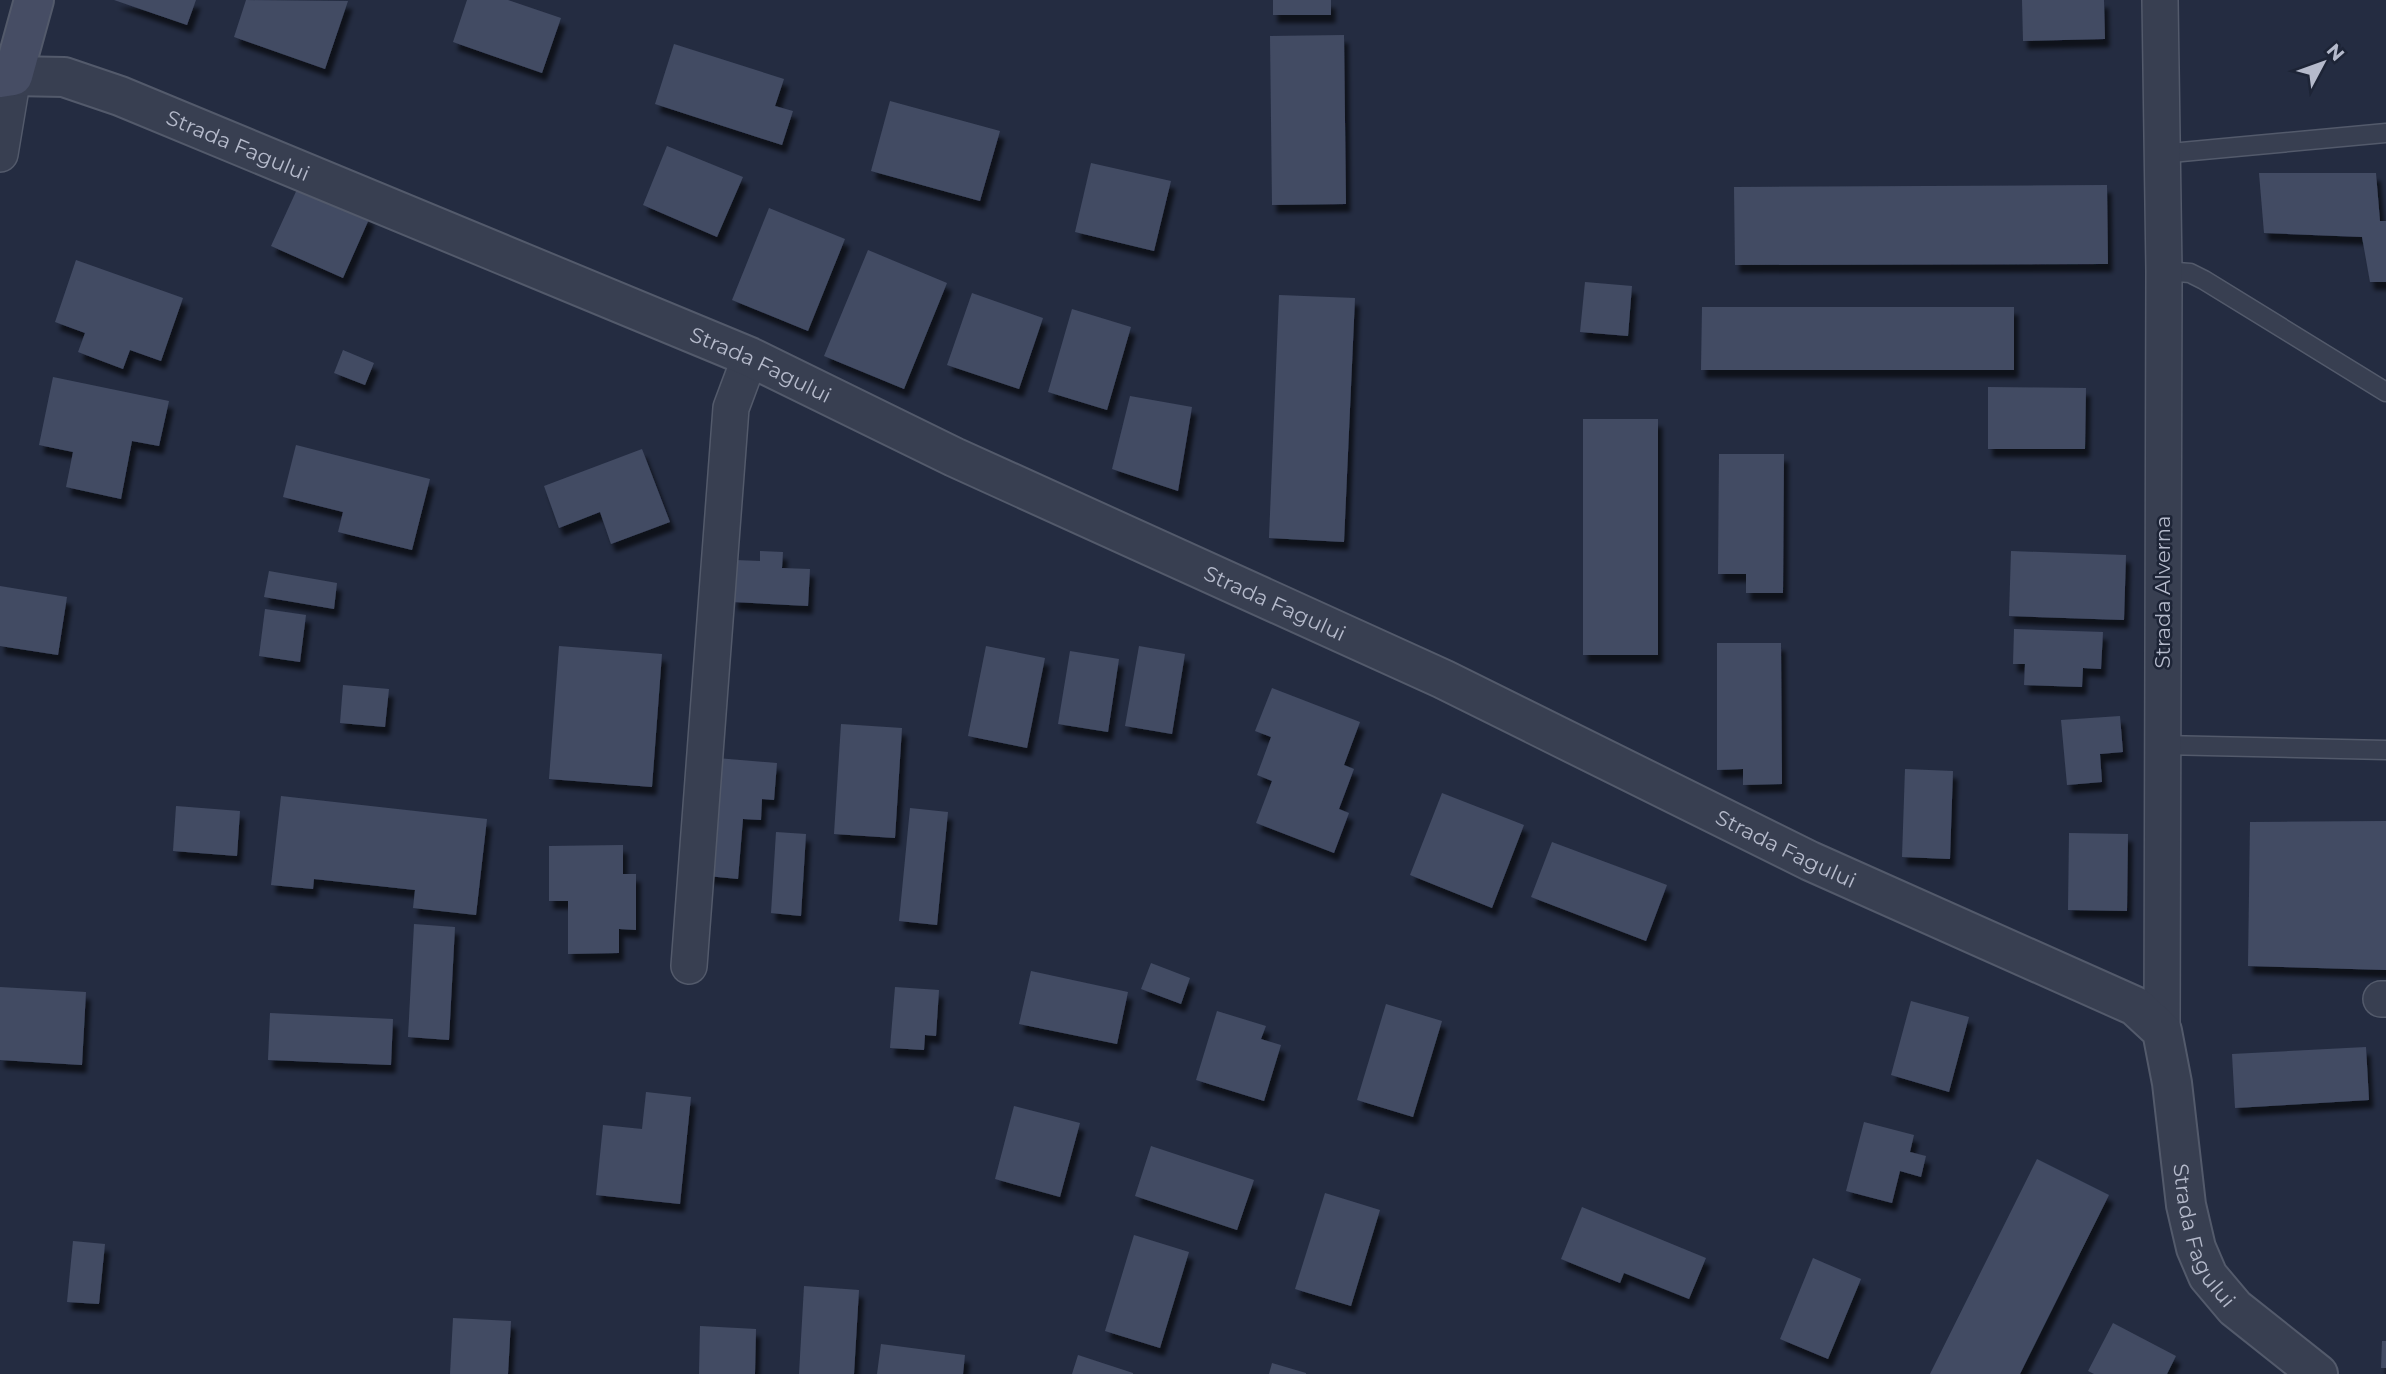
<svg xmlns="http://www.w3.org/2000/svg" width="2386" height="1374" font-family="Montserrat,sans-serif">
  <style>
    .building { fill: #424b63; filter: url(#shadow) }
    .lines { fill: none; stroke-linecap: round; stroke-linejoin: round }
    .service-casing { stroke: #535a6b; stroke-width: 21 }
    .minor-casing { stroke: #535a6b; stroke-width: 38 }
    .tertiary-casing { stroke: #535a6b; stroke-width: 42 }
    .secondary-casing { stroke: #535a6b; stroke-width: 42 }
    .service { stroke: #383f51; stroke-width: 18 }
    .minor { stroke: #383f51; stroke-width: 35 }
    .tertiary { stroke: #383f51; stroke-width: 38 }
    .secondary { stroke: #464d64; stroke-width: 38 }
    .labels { text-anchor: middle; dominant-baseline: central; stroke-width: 5; stroke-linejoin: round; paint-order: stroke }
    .street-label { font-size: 21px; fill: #b5bacb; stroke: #1d2436 }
  </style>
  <defs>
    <filter id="shadow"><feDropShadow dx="4.5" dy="8" stdDeviation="2" flood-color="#0009"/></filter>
  </defs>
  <rect width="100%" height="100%" fill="#242c41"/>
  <path class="building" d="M 114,0 L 196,0 L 187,25 Z
    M 246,0 L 348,1 L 325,69 L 234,37 Z
    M 467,0 L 508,0 L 561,18 L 542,73 L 453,42 Z
    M 1273,0 L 1331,0 L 1331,15 L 1273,15 Z
    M 2022,0 L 2104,0 L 2105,39 L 2023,41 Z
    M 1344,35 L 1346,204 L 1272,205 L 1270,36 Z
    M 674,44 L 784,79 L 775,106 L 793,111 L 782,145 L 655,104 Z
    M 890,101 L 1000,131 L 980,201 L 871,171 Z
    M 667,146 L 743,177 L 717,237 L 643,205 Z
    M 1091,163 L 1171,181 L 1154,251 L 1075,232 Z
    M 2259,173 L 2376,173 L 2380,221 L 2386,221 L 2386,282 L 2370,282 L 2362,237 L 2264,233 Z
    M 299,185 L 370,217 L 343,278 L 271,246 Z
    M 2107,185 L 2108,264 L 1735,265 L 1734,187 Z
    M 769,208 L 845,239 L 808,331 L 732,300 Z
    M 868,250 L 947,283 L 904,389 L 824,356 Z
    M 76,260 L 183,298 L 161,361 L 130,350 L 123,369 L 78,352 L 85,333 L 55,322 Z
    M 1585,282 L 1632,286 L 1628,336 L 1580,332 Z
    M 972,293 L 1043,318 L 1019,389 L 947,365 Z
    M 1279,295 L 1355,298 L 1344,542 L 1269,538 Z
    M 1702,307 L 2014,307 L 2014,370 L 1701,370 Z
    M 1072,309 L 1131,327 L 1107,410 L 1048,392 Z
    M 343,350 L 374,363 L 365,385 L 334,373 Z
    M 53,377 L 169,401 L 159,446 L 132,441 L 121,499 L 66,487 L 73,452 L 39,445 Z
    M 1988,387 L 2086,388 L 2085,449 L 1988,449 Z
    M 1130,396 L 1192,407 L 1178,491 L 1112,469 Z
    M 1583,419 L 1658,419 L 1658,655 L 1583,655 Z
    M 296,445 L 430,479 L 412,550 L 338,532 L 343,512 L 283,497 Z
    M 642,449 L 670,522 L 611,544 L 600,512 L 559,528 L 544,486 Z
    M 1719,454 L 1784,454 L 1783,593 L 1746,593 L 1746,574 L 1718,574 Z
    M 760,551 L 783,552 L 782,568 L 810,569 L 808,606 L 733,602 L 735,560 L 760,561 Z
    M 2011,551 L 2126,555 L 2124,620 L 2009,616 Z
    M 269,571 L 337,583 L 334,609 L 264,597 Z
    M 0,586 L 67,597 L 58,655 L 0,646 Z
    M 265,609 L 306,615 L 300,662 L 259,656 Z
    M 2014,629 L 2103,632 L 2101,669 L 2083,668 L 2082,687 L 2024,685 L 2025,664 L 2013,664 Z
    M 1717,643 L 1781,643 L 1782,784 L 1743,785 L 1743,769 L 1717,770 Z
    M 559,646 L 662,654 L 652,787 L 549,779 Z
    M 986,646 L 1045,658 L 1027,748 L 968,736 Z
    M 1139,646 L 1185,654 L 1172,734 L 1125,726 Z
    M 1070,651 L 1119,659 L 1108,732 L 1058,724 Z
    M 343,685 L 389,689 L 385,727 L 340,723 Z
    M 1272,688 L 1360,722 L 1344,765 L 1354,769 L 1339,809 L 1349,813 L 1334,853 L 1256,823 L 1272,781 L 1257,775 L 1271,737 L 1255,731 Z
    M 2120,716 L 2123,752 L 2100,754 L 2102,782 L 2067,785 L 2061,720 Z
    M 841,724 L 902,728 L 895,838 L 834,834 Z
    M 717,758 L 777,763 L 774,800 L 762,799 L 761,820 L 743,819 L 738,879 L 707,876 Z
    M 1905,769 L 1953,771 L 1950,859 L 1902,857 Z
    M 1442,793 L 1524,825 L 1492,908 L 1410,875 Z
    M 281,796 L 487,819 L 476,915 L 413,908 L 415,890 L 314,879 L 313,889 L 271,885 Z
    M 176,806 L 240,811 L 237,856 L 173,851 Z
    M 910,808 L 948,812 L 937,925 L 899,921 Z
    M 2386,821 L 2386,970 L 2248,966 L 2250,822 Z
    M 776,832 L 806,834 L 801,916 L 771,913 Z
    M 2069,833 L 2128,834 L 2127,911 L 2068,910 Z
    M 1552,842 L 1667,885 L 1646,941 L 1531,897 Z
    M 623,845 L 623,874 L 636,874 L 636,930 L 619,929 L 619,953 L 568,954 L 568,901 L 549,901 L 549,846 Z
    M 414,924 L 455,927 L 449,1040 L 408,1037 Z
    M 1151,963 L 1190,978 L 1181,1004 L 1141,989 Z
    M 1031,971 L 1128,992 L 1117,1044 L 1019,1024 Z
    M 0,987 L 86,992 L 82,1065 L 0,1060 Z
    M 895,987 L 939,990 L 936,1036 L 925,1035 L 924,1050 L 890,1048 Z
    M 1911,1001 L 1969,1017 L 1949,1092 L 1891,1075 Z
    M 1386,1004 L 1442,1021 L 1413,1117 L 1357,1100 Z
    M 1217,1011 L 1266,1026 L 1261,1039 L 1281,1045 L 1264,1101 L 1196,1080 Z
    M 270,1013 L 393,1019 L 391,1065 L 268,1060 Z
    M 2366,1047 L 2369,1100 L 2235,1108 L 2232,1054 Z
    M 646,1092 L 691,1097 L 680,1204 L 596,1195 L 603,1125 L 642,1129 Z
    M 1014,1106 L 1080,1123 L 1060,1197 L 995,1179 Z
    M 1864,1122 L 1914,1135 L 1910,1152 L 1926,1156 L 1921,1177 L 1900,1171 L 1892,1203 L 1846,1191 Z
    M 1151,1146 L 1254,1180 L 1237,1230 L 1135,1196 Z
    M 2037,1159 L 2109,1195 L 2020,1374 L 1930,1374 Z
    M 1325,1193 L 1380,1210 L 1351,1306 L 1295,1289 Z
    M 1582,1207 L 1706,1258 L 1689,1299 L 1624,1273 L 1620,1283 L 1561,1259 Z
    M 1134,1235 L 1189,1252 L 1160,1348 L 1105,1331 Z
    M 73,1241 L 105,1244 L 99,1304 L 67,1302 Z
    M 1813,1258 L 1861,1279 L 1828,1359 L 1780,1339 Z
    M 804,1286 L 859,1290 L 854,1374 L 799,1374 Z
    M 453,1318 L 511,1321 L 508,1374 L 450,1374 Z
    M 2113,1323 L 2176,1356 L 2167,1374 L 2094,1374 L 2088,1371 Z
    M 700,1326 L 756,1329 L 755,1374 L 699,1374 Z
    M 2382,1341 L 2386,1341 L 2386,1368 L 2381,1368 Z
    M 881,1344 L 965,1355 L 963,1374 L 877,1374 Z
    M 1078,1355 L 1133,1373 L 1133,1374 L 1072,1374 Z
    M 1272,1363 L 1306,1373 L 1306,1374 L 1269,1374 Z"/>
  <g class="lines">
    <defs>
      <path id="service" d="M 2160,154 L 2386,133
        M 2164,271 L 2190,273 L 2204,280 L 2386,392
        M 2162,745 L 2386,750"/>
      <path id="minor" d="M 2160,0 L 2164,271 L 2162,1031
        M 0,154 L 13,76
        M 689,966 L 731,408 L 750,357
        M 2381,999 L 2386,999"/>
      <g id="tertiary">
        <path id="s1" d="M 13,76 L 64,77 L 120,96 L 750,357 L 954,457 L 1443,679 L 1810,861 L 2135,1006 L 2162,1031 L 2172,1083 L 2186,1205 L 2196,1248 L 2208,1276 L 2235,1308 L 2318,1374"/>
      </g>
      <path id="secondary" d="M 0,78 L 13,76 L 34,0"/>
    </defs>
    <use href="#service" class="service-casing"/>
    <use href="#minor" class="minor-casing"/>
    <use href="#tertiary" class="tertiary-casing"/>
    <use href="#secondary" class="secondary-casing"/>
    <use href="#service" class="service"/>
    <use href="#minor" class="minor"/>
    <use href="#tertiary" class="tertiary"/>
    <use href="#secondary" class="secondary"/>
  </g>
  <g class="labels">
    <g class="street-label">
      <text stroke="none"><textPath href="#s1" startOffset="238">Strada Fagului</textPath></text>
      <text stroke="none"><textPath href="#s1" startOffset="805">Strada Fagului</textPath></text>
      <text transform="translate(2162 592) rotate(-90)">Strada Alverna</text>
      <text stroke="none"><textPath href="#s1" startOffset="1372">Strada Fagului</textPath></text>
      <text stroke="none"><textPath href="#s1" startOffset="1939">Strada Fagului</textPath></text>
      <text stroke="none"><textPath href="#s1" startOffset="2569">Strada Fagului</textPath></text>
    </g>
  </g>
  <g transform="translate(2323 63) rotate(49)" stroke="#1d2436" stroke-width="5" paint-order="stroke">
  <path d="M0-5L12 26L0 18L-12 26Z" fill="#b5bacb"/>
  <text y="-10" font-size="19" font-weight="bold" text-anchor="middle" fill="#b5bacb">N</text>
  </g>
</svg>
